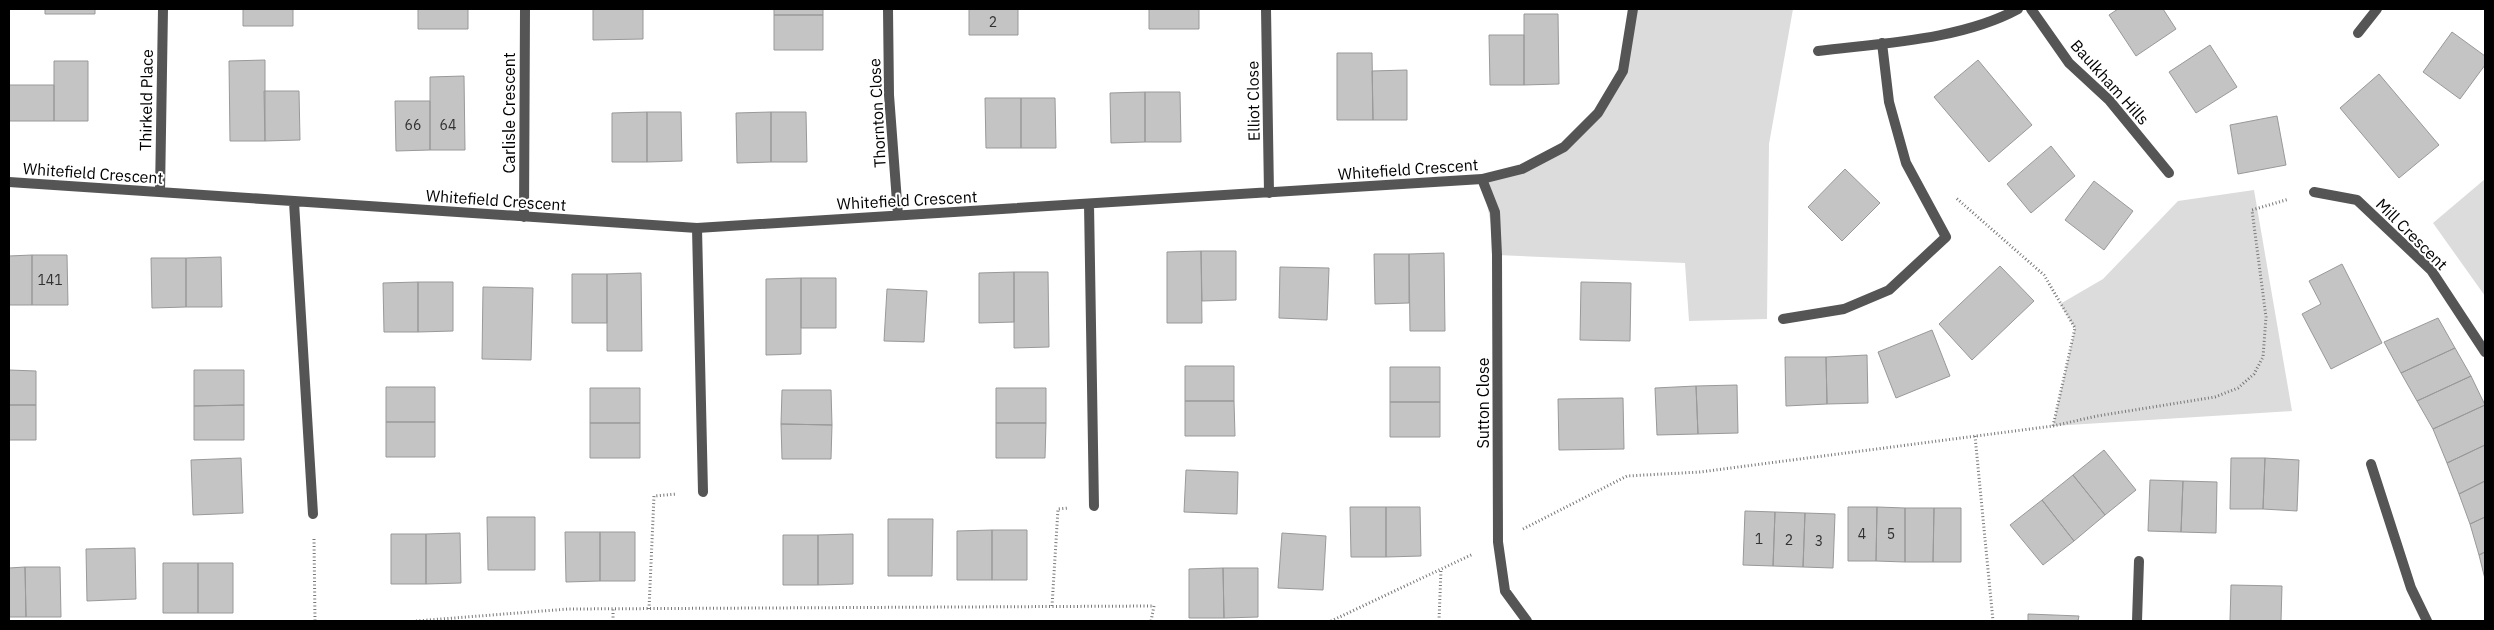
<svg xmlns="http://www.w3.org/2000/svg" width="2494" height="630" font-family="'IBM Plex Sans',sans-serif">
  <style>
    .green { fill: #dcdcdc }
    .building { fill: #c4c4c4; stroke: #999 }
    .lines { fill: none; stroke-linecap: round; stroke-linejoin: round }
    .path { stroke: #777; stroke-width: 3; stroke-dasharray: 1 2.5; stroke-linecap: butt }
    .lane { stroke: #555; stroke-width: 10 }
    .street { stroke: #555; stroke-width: 10 }
    .labels { text-anchor: middle; dominant-baseline: central; stroke-width: 4; stroke-linejoin: round; paint-order: stroke }
    .number-label { font-size: 14px; fill: #313131 }
    .street-label { font-size: 16px; fill: #000; stroke: #fff }
  </style>
  <rect width="100%" height="100%" fill="#fff"/>
  <path class="green" d="M 1633,9 L 1793,9 L 1769,144 L 1767,319 L 1689,321 L 1685,263 L 1497,255 L 1482,179 L 1522,169 L 1564,147 L 1597,113 L 1623,71 Z
    M 2485,179 L 2485,296 L 2433,223 Z
    M 2254,190 L 2292,411 L 2053,426 L 2075,328 L 2060,304 L 2103,279 L 2178,201 Z"/>
  <path class="building" d="M 45,9 L 95,9 L 95,14 L 45,14 Z
    M 243,9 L 293,9 L 293,26 L 243,26 Z
    M 418,9 L 468,9 L 468,29 L 418,29 Z
    M 593,9 L 643,9 L 643,39 L 593,40 Z
    M 774,9 L 823,9 L 823,15 L 774,15 Z
    M 969,9 L 1018,9 L 1018,35 L 969,35 Z
    M 1149,9 L 1199,9 L 1199,29 L 1149,29 Z
    M 2118,9 L 2163,9 L 2176,29 L 2136,56 L 2109,15 Z
    M 1524,14 L 1558,14 L 1559,84 L 1524,85 Z
    M 774,15 L 823,15 L 823,50 L 774,50 Z
    M 2452,32 L 2485,56 L 2485,65 L 2460,99 L 2423,72 Z
    M 1489,35 L 1524,35 L 1524,85 L 1490,85 Z
    M 2210,45 L 2237,87 L 2196,113 L 2169,72 Z
    M 1337,53 L 1372,53 L 1373,120 L 1337,120 Z
    M 265,60 L 265,141 L 230,141 L 229,61 Z
    M 1978,60 L 2032,125 L 1989,162 L 1934,97 Z
    M 54,61 L 88,61 L 88,121 L 54,121 Z
    M 1407,70 L 1407,120 L 1373,120 L 1372,71 Z
    M 2379,74 L 2439,145 L 2399,178 L 2340,108 Z
    M 464,76 L 465,150 L 430,150 L 430,77 Z
    M 9,85 L 54,85 L 54,121 L 9,121 Z
    M 264,91 L 299,91 L 300,140 L 265,141 Z
    M 1145,92 L 1145,142 L 1111,143 L 1110,93 Z
    M 1145,92 L 1180,92 L 1181,142 L 1145,142 Z
    M 985,98 L 1021,98 L 1021,148 L 986,148 Z
    M 1021,98 L 1055,98 L 1056,148 L 1021,148 Z
    M 395,101 L 430,101 L 430,150 L 396,151 Z
    M 647,112 L 647,162 L 612,162 L 612,113 Z
    M 647,112 L 681,112 L 682,161 L 647,162 Z
    M 771,112 L 771,162 L 737,163 L 736,113 Z
    M 771,112 L 806,112 L 807,162 L 771,162 Z
    M 2277,116 L 2286,165 L 2238,174 L 2230,125 Z
    M 2051,146 L 2075,176 L 2031,213 L 2007,184 Z
    M 1845,169 L 1880,203 L 1842,241 L 1808,207 Z
    M 2094,181 L 2133,211 L 2104,250 L 2065,220 Z
    M 1201,251 L 1202,323 L 1167,323 L 1167,252 Z
    M 1201,251 L 1236,251 L 1236,300 L 1202,301 Z
    M 1444,253 L 1445,331 L 1410,331 L 1409,254 Z
    M 1374,254 L 1409,254 L 1409,303 L 1375,304 Z
    M 32,255 L 32,305 L 9,305 L 9,256 Z
    M 32,255 L 67,255 L 68,305 L 32,305 Z
    M 221,257 L 222,307 L 186,307 L 186,258 Z
    M 151,258 L 186,258 L 186,307 L 152,308 Z
    M 2342,264 L 2382,343 L 2331,369 L 2302,314 L 2321,304 L 2309,281 Z
    M 2000,266 L 2034,301 L 1972,360 L 1939,324 Z
    M 1280,267 L 1329,268 L 1327,320 L 1279,318 Z
    M 1014,272 L 1014,322 L 979,323 L 979,273 Z
    M 1014,272 L 1048,272 L 1049,347 L 1014,348 Z
    M 641,273 L 642,351 L 607,351 L 607,274 Z
    M 572,274 L 607,274 L 607,323 L 572,323 Z
    M 801,278 L 801,354 L 766,355 L 766,279 Z
    M 801,278 L 836,278 L 836,328 L 801,328 Z
    M 418,282 L 418,332 L 384,332 L 383,283 Z
    M 418,282 L 453,282 L 453,331 L 418,332 Z
    M 1581,282 L 1631,283 L 1630,341 L 1580,340 Z
    M 483,287 L 533,288 L 531,360 L 482,359 Z
    M 887,289 L 927,291 L 924,342 L 884,341 Z
    M 2438,318 L 2455,348 L 2401,373 L 2384,342 Z
    M 1932,330 L 1950,376 L 1896,398 L 1878,352 Z
    M 2455,348 L 2471,376 L 2417,401 L 2401,373 Z
    M 1867,355 L 1868,403 L 1827,404 L 1826,357 Z
    M 1785,357 L 1826,357 L 1827,404 L 1786,406 Z
    M 1185,366 L 1234,366 L 1234,401 L 1185,401 Z
    M 1390,367 L 1440,367 L 1440,402 L 1390,402 Z
    M 9,370 L 36,371 L 36,405 L 9,405 Z
    M 194,370 L 244,370 L 244,405 L 194,406 Z
    M 2471,376 L 2485,405 L 2433,429 L 2417,401 Z
    M 1737,385 L 1738,433 L 1698,434 L 1696,386 Z
    M 1696,386 L 1698,434 L 1657,435 L 1655,388 Z
    M 386,387 L 435,387 L 435,422 L 386,422 Z
    M 590,388 L 640,388 L 640,423 L 590,423 Z
    M 996,388 L 1046,388 L 1046,423 L 996,423 Z
    M 782,390 L 831,390 L 832,425 L 781,424 Z
    M 1623,398 L 1624,449 L 1559,450 L 1558,399 Z
    M 1185,401 L 1234,401 L 1235,436 L 1185,436 Z
    M 1390,402 L 1440,402 L 1440,437 L 1390,437 Z
    M 9,405 L 36,405 L 36,440 L 9,440 Z
    M 244,405 L 244,440 L 194,440 L 194,406 Z
    M 2485,405 L 2485,445 L 2447,463 L 2433,429 Z
    M 386,422 L 435,422 L 435,457 L 386,457 Z
    M 590,423 L 640,423 L 640,458 L 590,458 Z
    M 996,423 L 1046,423 L 1045,458 L 996,458 Z
    M 781,424 L 832,425 L 831,459 L 782,459 Z
    M 2485,445 L 2485,481 L 2459,494 L 2447,463 Z
    M 2104,450 L 2136,490 L 2105,515 L 2073,475 Z
    M 241,458 L 243,513 L 193,515 L 191,460 Z
    M 2231,458 L 2265,458 L 2263,509 L 2230,509 Z
    M 2265,458 L 2299,460 L 2297,511 L 2263,509 Z
    M 1186,470 L 1238,472 L 1237,514 L 1184,512 Z
    M 2073,475 L 2105,515 L 2074,541 L 2042,500 Z
    M 2150,480 L 2183,481 L 2181,532 L 2148,531 Z
    M 2183,481 L 2217,482 L 2216,533 L 2181,532 Z
    M 2485,481 L 2485,517 L 2470,524 L 2459,494 Z
    M 2042,500 L 2074,541 L 2043,565 L 2010,525 Z
    M 1350,507 L 1386,507 L 1386,557 L 1351,557 Z
    M 1386,507 L 1420,507 L 1421,556 L 1386,557 Z
    M 1848,507 L 1877,507 L 1876,561 L 1848,561 Z
    M 1877,507 L 1905,508 L 1905,562 L 1876,561 Z
    M 1905,508 L 1934,508 L 1933,562 L 1905,562 Z
    M 1934,508 L 1961,508 L 1961,562 L 1933,562 Z
    M 1745,511 L 1775,512 L 1773,566 L 1743,565 Z
    M 1775,512 L 1805,513 L 1803,567 L 1773,566 Z
    M 1805,513 L 1835,514 L 1833,568 L 1803,567 Z
    M 487,517 L 535,517 L 535,570 L 488,570 Z
    M 2485,517 L 2485,552 L 2479,555 L 2470,524 Z
    M 888,519 L 933,519 L 932,576 L 888,576 Z
    M 992,530 L 992,580 L 957,580 L 957,531 Z
    M 992,530 L 1027,530 L 1027,580 L 992,580 Z
    M 565,532 L 600,532 L 600,581 L 566,582 Z
    M 600,532 L 635,532 L 635,581 L 600,581 Z
    M 460,533 L 461,583 L 426,584 L 426,534 Z
    M 1282,533 L 1326,536 L 1323,590 L 1278,588 Z
    M 391,534 L 426,534 L 426,584 L 391,584 Z
    M 853,534 L 853,584 L 818,585 L 818,535 Z
    M 783,535 L 818,535 L 818,585 L 783,585 Z
    M 135,548 L 136,599 L 87,601 L 86,549 Z
    M 2485,552 L 2485,579 L 2479,555 Z
    M 163,563 L 198,563 L 198,613 L 163,613 Z
    M 198,563 L 233,563 L 233,613 L 198,613 Z
    M 25,567 L 26,617 L 9,617 L 9,568 Z
    M 25,567 L 60,567 L 61,617 L 26,617 Z
    M 1223,568 L 1224,618 L 1189,618 L 1189,569 Z
    M 1223,568 L 1258,568 L 1258,617 L 1224,618 Z
    M 2231,585 L 2282,586 L 2281,621 L 2230,621 Z
    M 2028,614 L 2079,616 L 2078,621 L 2028,621 Z"/>
  <g class="lines">
    <path class="path" d="M 2053,426 L 2097,416 L 2215,397 L 2238,388 L 2254,374 L 2263,357 L 2266,317 L 2252,210 L 2289,199
      M 1975,436 L 1993,621
      M 1523,529 L 1627,476 L 1700,472 L 2053,426 L 2075,328 L 2044,275 L 1955,197
      M 314,539 L 315,621
      M 1052,606 L 1058,509 L 1069,508
      M 649,609 L 654,496 L 677,494
      M 416,621 L 568,609 L 1154,606 L 1151,621
      M 613,621 L 613,609
      M 1331,621 L 1473,554
      M 1439,621 L 1441,569"/>
    <path class="lane" d="M 2371,464 L 2411,588 L 2427,621"/>
    <path class="street" d="M 888,9 L 889,95 L 898,215
      M 1266,9 L 1269,193
      M 2031,9 L 2069,63 L 2109,100 L 2169,173
      M 2358,33 L 2377,9
      M 1818,51 C 1882,43 1961,40 2018,9
      M 1482,179 L 1495,212 L 1497,255 L 1498,542 L 1505,591 L 1527,621
      M 9,182 L 697,228 L 1482,179 L 1522,169 L 1564,147 L 1598,113 L 1623,71 L 1633,9
      M 160,192 L 163,9
      M 2314,192 L 2357,200 L 2431,270 L 2485,352
      M 294,202 L 313,514
      M 1089,204 L 1094,506
      M 524,217 L 525,9
      M 697,228 L 703,492
      M 1783,319 L 1844,309 L 1889,290 L 1946,237 L 1906,163 L 1889,102 L 1882,43
      M 2137,621 L 2139,561"/>
  </g>
  <g class="labels">
    <g class="number-label">
      <text x="993" y="22">2</text>
      <text x="413" y="125">66</text>
      <text x="448" y="125">64</text>
      <text x="50" y="280">141</text>
      <text x="1862" y="534">4</text>
      <text x="1891" y="534">5</text>
      <text x="1759" y="539">1</text>
      <text x="1789" y="540">2</text>
      <text x="1819" y="541">3</text>
    </g>
    <g class="street-label">
      <text transform="translate(2110 82) rotate(48)">Baulkham Hills</text>
      <text transform="translate(146 100) rotate(-89)">Thirkeld Place</text>
      <text transform="translate(1253 101) rotate(-91)">Elliot Close</text>
      <text transform="translate(509 113) rotate(-90)">Carlisle Crescent</text>
      <text transform="translate(877 113) rotate(-93)">Thornton Close</text>
      <text transform="translate(1408 169) rotate(-4)">Whitefield Crescent</text>
      <text transform="translate(93 173) rotate(4)">Whitefield Crescent</text>
      <text transform="translate(496 200) rotate(4)">Whitefield Crescent</text>
      <text transform="translate(907 200) rotate(-3)">Whitefield Crescent</text>
      <text transform="translate(2412 234) rotate(45)">Mill Crescent</text>
      <text transform="translate(1483 403) rotate(-90)">Sutton Close</text>
    </g>
  </g>
  <rect width="2494" height="630" fill="none" stroke="#000000" stroke-width="20"/>
</svg>
